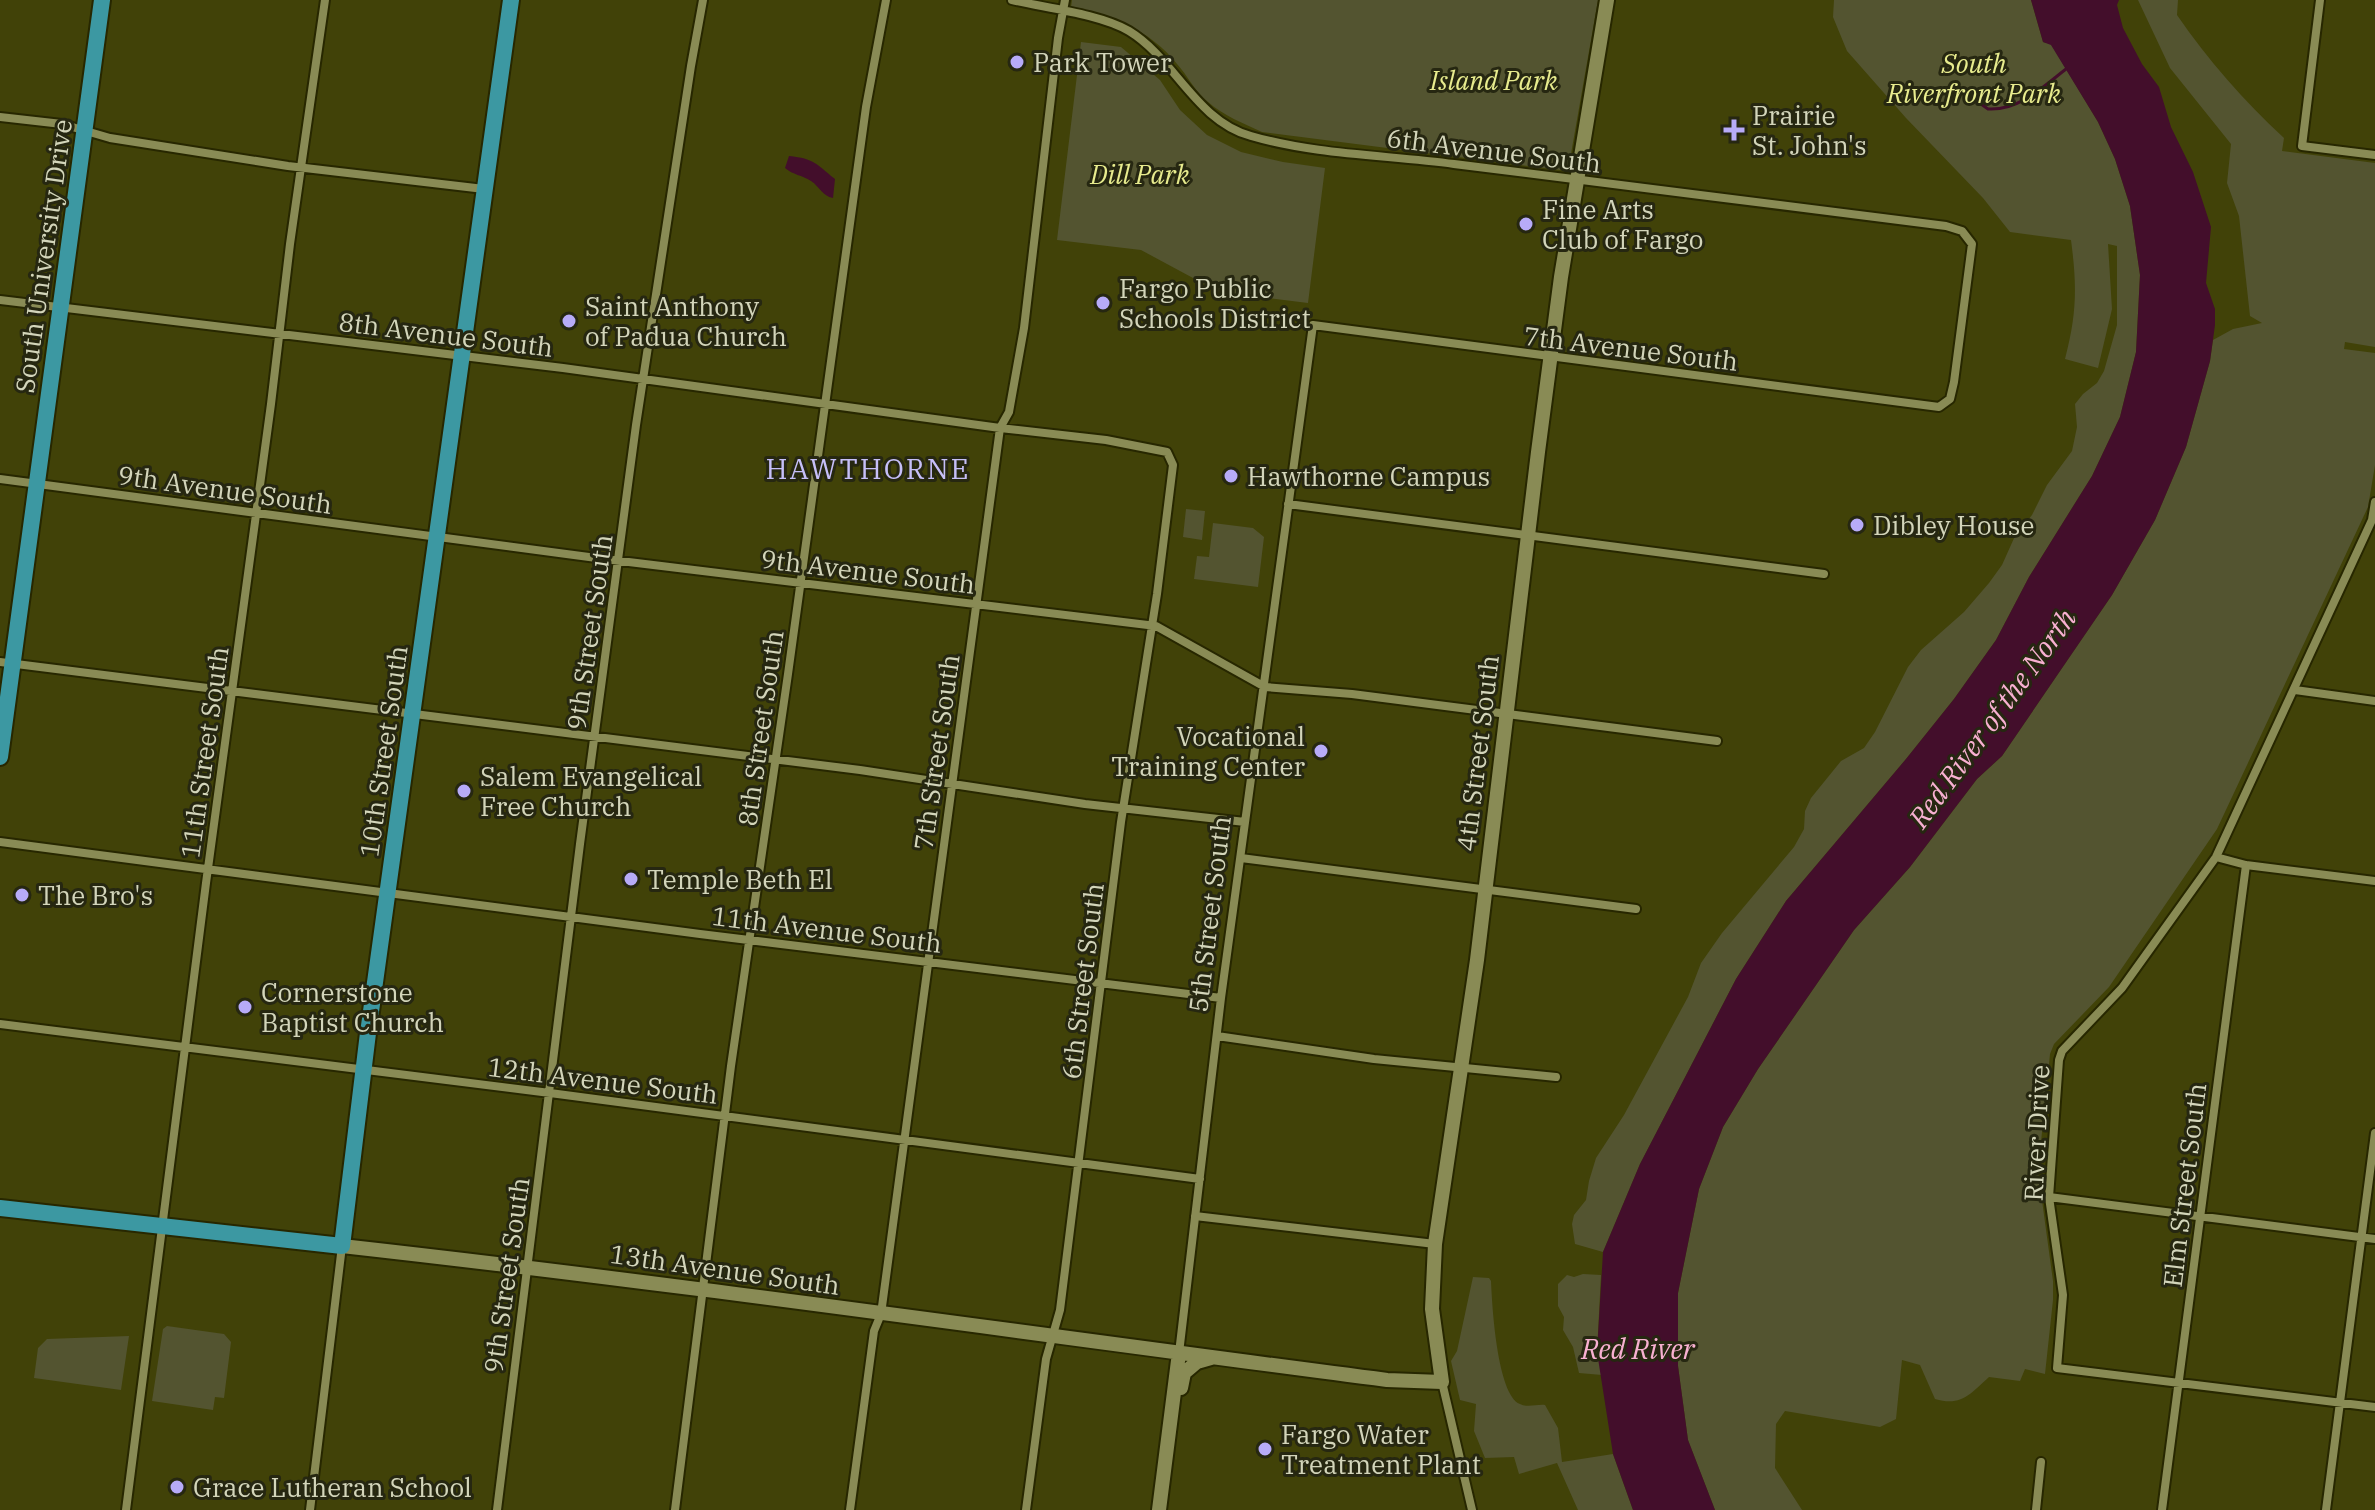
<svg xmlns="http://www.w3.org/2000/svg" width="2375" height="1510" font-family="'IBM Plex Serif',serif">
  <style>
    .green { fill: #535430 }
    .water { fill: #430e2b }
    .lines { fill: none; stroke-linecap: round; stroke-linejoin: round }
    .stream { stroke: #430e2b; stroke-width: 3 }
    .minor-casing { stroke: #272700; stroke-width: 12 }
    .tertiary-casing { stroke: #272700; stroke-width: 18 }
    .primary-casing { stroke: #272700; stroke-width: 20 }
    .minor { stroke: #898b55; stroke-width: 8 }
    .tertiary { stroke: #898b55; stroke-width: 14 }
    .primary { stroke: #3c98a2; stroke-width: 16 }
    .poi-dot { fill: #b7abf8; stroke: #262711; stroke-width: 3 }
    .labels { text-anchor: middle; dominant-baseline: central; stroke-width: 6; stroke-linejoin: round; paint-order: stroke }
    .poi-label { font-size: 26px; fill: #d3d5ba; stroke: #262711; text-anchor: start }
    .park-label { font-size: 26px; font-style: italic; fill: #e8ec8e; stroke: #262711 }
    .street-label { font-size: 26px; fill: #d3d5ba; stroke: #262711 }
    .neighbourhood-label { font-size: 28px; letter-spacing: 2px; fill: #c6bff8; stroke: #262711 }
    .water-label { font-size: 28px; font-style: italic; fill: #f8b0d1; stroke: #262711 }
  </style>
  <rect width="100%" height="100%" fill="#414208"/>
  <path class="green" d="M 1072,0 L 1598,0 L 1568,171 L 1262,132 C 1243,123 1224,116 1208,102 C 1195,92 1188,76 1177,64 C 1150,30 1112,15 1071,7 Z
    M 1834,0 L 2031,0 L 2043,42 L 2051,44 L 2098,122 L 2115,159 L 2130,206 L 2140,275 L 2136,352 L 2120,417 L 2092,476 L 2029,577 L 1996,640 L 1954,699 L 1906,759 L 1786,901 L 1736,979 L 1640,1164 L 1603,1252 L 1575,1244 L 1572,1224 L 1574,1215 L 1586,1200 L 1589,1181 L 1596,1158 L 1624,1115 L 1688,997 L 1701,963 L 1722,933 L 1794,847 L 1804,829 L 1805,811 L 1811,798 L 1841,761 L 1864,748 L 1875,732 L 1908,667 L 1921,650 L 1964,612 L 1989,583 L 2002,565 L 2015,536 L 2032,515 L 2047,485 L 2072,451 L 2077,427 L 2075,404 L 2083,394 L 2097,383 L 2104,371 L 2117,325 L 2117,246 L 2108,244 L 2112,309 L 2098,368 L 2065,359 C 2077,313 2077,286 2071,240 L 2010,232 L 1983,198 L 1906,118 L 1847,51 L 1833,17 Z
    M 2138,0 L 2178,0 L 2177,15 C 2208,60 2244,101 2284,138 L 2282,151 L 2375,163 L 2375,347 L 2345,342 L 2344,349 L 2375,353 L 2375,465 L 2368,507 L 2217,829 L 2109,987 L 2054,1044 L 2050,1054 L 2038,1171 L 2053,1281 L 2053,1300 L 2045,1374 L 2025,1369 L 2020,1381 L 1989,1377 C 1971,1393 1962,1407 1935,1399 L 1920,1365 L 1902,1360 L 1896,1419 L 1880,1427 L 1785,1411 L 1776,1424 L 1775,1468 L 1802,1510 L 1715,1510 L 1688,1440 L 1678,1366 L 1678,1293 L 1699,1189 L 1723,1127 L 1758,1069 L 1854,930 L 1910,867 L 1977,779 L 2002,756 L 2112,595 L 2155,520 L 2186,447 L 2210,361 L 2213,340 L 2233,329 L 2262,323 L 2250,316 L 2239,216 L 2227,183 L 2231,144 L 2170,68 Z
    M 1081,42 L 1121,47 L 1160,80 L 1180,110 L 1207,135 L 1241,152 L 1283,162 L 1325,168 L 1308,303 L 1219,292 L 1141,250 L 1057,240 Z
    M 1186,509 L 1205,511 L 1202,540 L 1183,537 Z
    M 1213,523 L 1253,528 L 1264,537 L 1258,587 L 1194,579 L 1197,556 L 1209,557 Z
    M 1583,1274 L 1601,1275 L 1597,1352 L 1602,1375 L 1579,1373 L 1573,1347 L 1563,1330 L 1564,1317 L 1558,1306 L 1558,1284 L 1567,1275 L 1574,1277 Z
    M 1473,1277 L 1489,1278 L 1491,1281 C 1492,1304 1497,1395 1520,1404 C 1528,1408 1537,1404 1545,1405 L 1558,1428 L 1562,1462 L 1613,1454 L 1633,1510 L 1578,1510 L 1557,1463 L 1519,1474 L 1514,1457 L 1485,1458 L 1474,1431 L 1476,1404 L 1460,1400 L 1451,1361 L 1457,1351 Z
    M 167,1326 L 224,1334 L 231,1342 L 224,1398 L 215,1397 L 213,1410 L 152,1401 L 163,1329 Z
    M 129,1336 L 121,1390 L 34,1378 L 38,1348 L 47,1339 Z"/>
  <path class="water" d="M 2031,0 L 2119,0 L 2117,5 L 2123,28 L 2142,64 L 2159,87 L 2171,127 L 2193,172 L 2211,227 L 2206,283 L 2215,309 L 2215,325 L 2210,361 L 2186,447 L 2155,520 L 2112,595 L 2002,756 L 1977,779 L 1910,867 L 1854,930 L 1758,1069 L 1723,1127 L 1699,1189 L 1678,1293 L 1678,1366 L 1688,1440 L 1715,1510 L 1633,1510 L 1613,1454 L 1597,1352 L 1603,1252 L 1640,1164 L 1736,979 L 1786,901 L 1906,759 L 1954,699 L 1996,640 L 2029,577 L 2092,476 L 2120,417 L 2136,352 L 2140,275 L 2130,206 L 2115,159 L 2098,122 L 2051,45 L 2043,42 Z
    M 789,156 C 815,159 815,163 835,179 L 833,198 C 822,196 820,187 811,181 C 802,175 793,175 785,168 Z"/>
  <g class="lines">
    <path class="stream" d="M 1971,97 L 1988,109 C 2019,111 2044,86 2066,69"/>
    <defs>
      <path id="minor" d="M 1012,0 C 1046,8 1100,14 1129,31 C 1175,59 1196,121 1251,136 C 1316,155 1387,155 1454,164 C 1618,186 1782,204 1946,226 L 1962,231 L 1972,244 L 1954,382 L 1950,399 L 1939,407 L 1313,325 L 1221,998 L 1179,1353
        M 2320,0 L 2302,146 L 2375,155
        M 0,117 L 62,124 L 110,138 L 288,166 L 484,189
        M 0,300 L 563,368 L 1000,428 L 1106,440 L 1167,452 L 1173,465 L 1157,594 L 1121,822 L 1060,1310 L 1046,1359 L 1026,1510
        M 0,479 L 604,559 L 1156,626 L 1265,687 L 1352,694 L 1717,741
        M 2375,502 L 2372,520 L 2216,857 L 2122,988 L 2062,1051 L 2059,1060 L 2049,1197 L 2063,1295 L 2057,1368 L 2375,1407
        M 1288,504 L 1824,574
        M 0,662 L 860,770 L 1085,804 L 1245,822
        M 2295,690 L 2375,701
        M 0,842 L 700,934 L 1221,998
        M 2216,857 L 2246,865 L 2375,881
        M 1241,858 L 1636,909
        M 0,1024 L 550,1093 L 1200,1179
        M 1217,1036 L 1374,1059 L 1556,1077
        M 2049,1197 L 2375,1239
        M 1195,1216 L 1435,1244
        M 1442,1382 L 1472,1510
        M 126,1510 L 206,883 L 271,404 L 290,244 L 325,0
        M 310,1510 L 342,1246
        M 497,1510 L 580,844 L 636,425 L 691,66 L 703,0
        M 675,1510 L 731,1066 L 788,674 L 866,107 L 886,0
        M 850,1510 L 874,1331 L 881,1314 L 1000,428 L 1009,412 L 1024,328 L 1058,38 L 1065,0
        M 2036,1510 L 2041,1462
        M 2162,1510 L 2246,865
        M 2326,1510 L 2375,1133"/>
      <path id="tertiary" d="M 342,1246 C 691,1285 1039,1335 1387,1380 L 1442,1382 L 1432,1309 L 1435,1244 L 1477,960 L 1538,452 L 1561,277 L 1607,0
        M 1181,1388 L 1184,1373 L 1197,1362 L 1211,1358
        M 1159,1510 L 1179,1353"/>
      <path id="primary" d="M 0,757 L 102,0
        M 0,1208 L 342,1246 L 368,1033 L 511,0"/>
    </defs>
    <use href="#minor" class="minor-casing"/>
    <use href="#tertiary" class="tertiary-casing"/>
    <use href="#primary" class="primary-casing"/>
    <use href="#minor" class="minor"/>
    <use href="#tertiary" class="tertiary"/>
    <use href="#primary" class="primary"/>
  </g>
  <g class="poi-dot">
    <circle cx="1017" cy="62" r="8"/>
    <path d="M1730 118h8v8h8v8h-8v8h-8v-8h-8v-8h8z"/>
    <circle cx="1526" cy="224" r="8"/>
    <circle cx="1103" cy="303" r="8"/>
    <circle cx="569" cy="321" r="8"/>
    <circle cx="1231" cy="476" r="8"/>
    <circle cx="1857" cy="525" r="8"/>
    <circle cx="1321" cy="751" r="8"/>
    <circle cx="464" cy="791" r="8"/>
    <circle cx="631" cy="879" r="8"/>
    <circle cx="22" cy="895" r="8"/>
    <circle cx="245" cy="1007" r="8"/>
    <circle cx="1265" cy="1449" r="8"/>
    <circle cx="177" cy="1487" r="8"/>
  </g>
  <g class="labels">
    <g class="poi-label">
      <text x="1033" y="62">Park Tower</text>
      <text x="1752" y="115">Prairie<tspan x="1752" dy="30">St. John's</tspan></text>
      <text x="1542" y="209">Fine Arts<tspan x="1542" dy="30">Club of Fargo</tspan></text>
      <text x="1119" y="288">Fargo Public<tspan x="1119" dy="30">Schools District</tspan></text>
      <text x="585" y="306">Saint Anthony<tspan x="585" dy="30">of Padua Church</tspan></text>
      <text x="1247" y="476">Hawthorne Campus</text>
      <text x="1873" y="525">Dibley House</text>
      <text x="1305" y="736" text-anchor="end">Vocational<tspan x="1305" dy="30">Training Center</tspan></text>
      <text x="480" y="776">Salem Evangelical<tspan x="480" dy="30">Free Church</tspan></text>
      <text x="647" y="879">Temple Beth El</text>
      <text x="38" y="895">The Bro's</text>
      <text x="261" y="992">Cornerstone<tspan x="261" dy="30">Baptist Church</tspan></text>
      <text x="1281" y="1434">Fargo Water<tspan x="1281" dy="30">Treatment Plant</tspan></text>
      <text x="193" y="1487">Grace Lutheran School</text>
    </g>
    <g class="park-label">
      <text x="1974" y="63">South<tspan x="1974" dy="30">Riverfront Park</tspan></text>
      <text x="1494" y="80">Island Park</text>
      <text x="1140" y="174">Dill Park</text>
    </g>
    <g class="street-label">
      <text transform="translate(1494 150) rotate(7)">6th Avenue South</text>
      <text transform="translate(43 256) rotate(-82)">South University Drive</text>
      <text transform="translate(446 334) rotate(7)">8th Avenue South</text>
      <text transform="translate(1631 348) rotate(7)">7th Avenue South</text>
      <text transform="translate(225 489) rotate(8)">9th Avenue South</text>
      <text transform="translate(868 571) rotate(7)">9th Avenue South</text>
      <text transform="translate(589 632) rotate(-82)">9th Street South</text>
      <text transform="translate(760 728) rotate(-82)">8th Street South</text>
      <text transform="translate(383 751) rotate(-82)">10th Street South</text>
      <text transform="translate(204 752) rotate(-82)">11th Street South</text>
      <text transform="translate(936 752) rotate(-82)">7th Street South</text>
      <text transform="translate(1477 753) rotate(-83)">4th Street South</text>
      <text transform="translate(1209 914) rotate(-83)">5th Street South</text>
      <text transform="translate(827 929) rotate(7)">11th Avenue South</text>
      <text transform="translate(1082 981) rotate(-83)">6th Street South</text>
      <text transform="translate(603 1080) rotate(7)">12th Avenue South</text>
      <text transform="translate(2036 1133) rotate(-87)">River Drive</text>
      <text transform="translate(2184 1185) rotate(-83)">Elm Street South</text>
      <text transform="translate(725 1269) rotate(8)">13th Avenue South</text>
      <text transform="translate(506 1275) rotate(-82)">9th Street South</text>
    </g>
    <g class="neighbourhood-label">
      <text x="868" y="468">HAWTHORNE</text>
    </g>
    <g class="water-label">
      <text transform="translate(1992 718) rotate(-54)">Red River of the North</text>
      <text x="1638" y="1348">Red River</text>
    </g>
  </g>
</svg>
